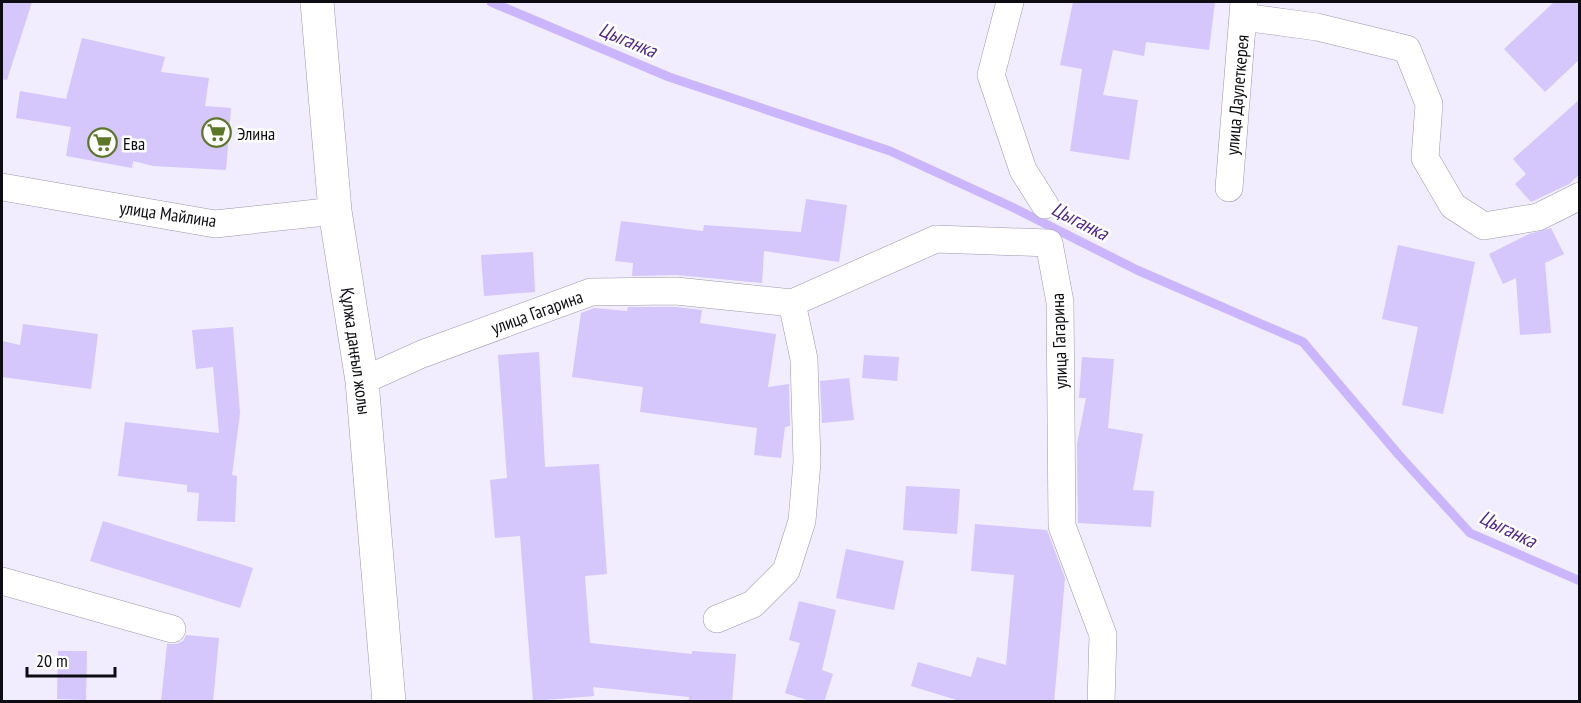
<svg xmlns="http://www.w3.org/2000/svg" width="1581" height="703" font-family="'PT Sans Narrow',sans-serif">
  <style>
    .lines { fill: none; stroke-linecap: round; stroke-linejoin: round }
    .stream { stroke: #cbb6fe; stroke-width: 9 }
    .building { fill: #d5c6fc }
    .street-casing { stroke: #9c97ab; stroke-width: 28 }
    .primary-casing { stroke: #9c97ab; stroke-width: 34 }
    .street { stroke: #fff; stroke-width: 27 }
    .primary { stroke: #fff; stroke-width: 33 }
    .labels { text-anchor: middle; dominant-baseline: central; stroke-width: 5; stroke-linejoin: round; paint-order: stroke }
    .street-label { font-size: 18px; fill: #0d0c12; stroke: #fff }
    .poi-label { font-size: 18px; fill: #0d0c12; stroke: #fff; text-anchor: start }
    .water-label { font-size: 20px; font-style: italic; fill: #50288c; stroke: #fff }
  </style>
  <rect width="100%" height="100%" fill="#f1edfe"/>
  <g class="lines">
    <path class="stream" d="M 491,2 L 669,77 L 890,151 L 1012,207 L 1137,270 L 1303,342 L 1398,454 L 1470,533 L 1580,581"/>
  </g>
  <path class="building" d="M 2,2 L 32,2 L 7,80 L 2,79 Z
    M 1073,2 L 1215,2 L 1209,50 L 1146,42 L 1144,56 L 1113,50 L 1103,95 L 1138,100 L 1129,160 L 1070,151 L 1082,69 L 1060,65 Z
    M 1554,2 L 1580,2 L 1580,59 L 1545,92 L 1504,49 Z
    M 82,38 L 165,57 L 161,72 L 209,78 L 205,106 L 231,108 L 226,170 L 153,166 L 133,161 L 132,168 L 66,156 L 71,127 L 16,118 L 20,91 L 66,99 Z
    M 1580,99 L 1580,174 L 1569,184 L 1531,202 L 1515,184 L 1526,174 L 1513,159 Z
    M 806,199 L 847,205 L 839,262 L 764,251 L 762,283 L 677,275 L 632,276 L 633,263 L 615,261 L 621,221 L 703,231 L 704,225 L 801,232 Z
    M 1551,228 L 1564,254 L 1545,263 L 1551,333 L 1520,335 L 1516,278 L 1503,284 L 1489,254 L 1529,234 Z
    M 1398,245 L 1475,262 L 1443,414 L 1402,405 L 1418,327 L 1382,319 Z
    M 533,252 L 535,292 L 484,296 L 481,255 Z
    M 628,307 L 675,307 L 702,310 L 700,323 L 776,334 L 768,387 L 789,384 L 790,426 L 785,427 L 781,458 L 754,455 L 757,428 L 640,412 L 643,387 L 572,377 L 581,313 L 594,308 L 627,311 Z
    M 23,324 L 98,334 L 91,389 L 2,377 L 2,341 L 20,345 Z
    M 233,327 L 240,413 L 232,475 L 237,476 L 235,522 L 197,521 L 199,493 L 187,492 L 187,485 L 118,476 L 125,422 L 219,433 L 213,367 L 196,369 L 192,330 Z
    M 539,352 L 545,467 L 599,464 L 607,574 L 585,576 L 590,643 L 692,654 L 692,651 L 736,654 L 732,702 L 688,702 L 689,697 L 593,687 L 594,696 L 533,701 L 520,536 L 495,538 L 490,480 L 507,478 L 498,355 Z
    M 864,355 L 899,357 L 897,381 L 862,378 Z
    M 1082,357 L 1114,359 L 1108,428 L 1143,434 L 1133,490 L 1154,491 L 1151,527 L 1078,523 L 1077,444 L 1086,398 L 1079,398 Z
    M 849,378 L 854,420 L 822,423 L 820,381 Z
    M 906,486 L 960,489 L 957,534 L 903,530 Z
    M 103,521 L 253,568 L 240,608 L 90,561 Z
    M 975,524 L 1047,530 L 1065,578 L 1054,702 L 963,702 L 911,686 L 918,662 L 971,677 L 977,657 L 1006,665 L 1014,575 L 971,571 Z
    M 846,549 L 904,561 L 894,610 L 836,598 Z
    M 799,601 L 836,610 L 822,670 L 833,674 L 824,702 L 813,702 L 785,693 L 800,643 L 789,640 Z
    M 186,635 L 219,638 L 213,702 L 161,702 L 167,644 L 176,644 L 183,641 Z
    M 58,651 L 87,651 L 86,700 L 57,699 Z"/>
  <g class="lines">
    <defs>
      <path id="street" d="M 1010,2 L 991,75 L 1023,170 L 1045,205
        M 1243,17 L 1317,27 L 1407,49 L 1429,104 L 1425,158 L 1453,206 L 1484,226 L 1538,217 L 1580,196
        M 2,187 L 215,224 L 335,211
        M 1229,188 L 1244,2
        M 362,381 L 422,354 L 591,292 L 676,291 L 792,303 L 936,239 L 1049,243 L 1060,302 L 1062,526 L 1103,635 L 1101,702
        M 2,581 L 172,629
        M 717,619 L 753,604 L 786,571 L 802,521 L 807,462 L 804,359 L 792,303"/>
      <path id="primary" d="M 317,2 L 335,211 L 362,381 L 389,702"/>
    </defs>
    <use href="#street" class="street-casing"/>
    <use href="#primary" class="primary-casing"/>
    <use href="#street" class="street"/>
    <use href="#primary" class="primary"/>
  </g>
  <defs>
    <symbol id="supermarket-ring" viewBox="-11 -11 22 22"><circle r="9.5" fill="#fff" stroke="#5e7628" stroke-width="1.5"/><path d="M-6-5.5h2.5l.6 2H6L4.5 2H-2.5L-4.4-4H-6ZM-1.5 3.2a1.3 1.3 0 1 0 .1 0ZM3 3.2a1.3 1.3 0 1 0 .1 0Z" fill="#5e7628"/></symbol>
  </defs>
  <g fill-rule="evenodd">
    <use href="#supermarket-ring" x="200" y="116" width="33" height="33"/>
    <use href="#supermarket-ring" x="86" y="126" width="33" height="33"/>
  </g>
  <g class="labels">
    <g class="street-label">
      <text transform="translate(1237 95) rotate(-85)">улица Даулеткерея</text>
      <text transform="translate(168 214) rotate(8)">улица Майлина</text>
      <text transform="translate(537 312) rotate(-20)">улица Гагарина</text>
      <text transform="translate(1059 341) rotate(-92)">улица Гагарина</text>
      <text transform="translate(356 351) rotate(82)">Құлжа даңғыл жолы</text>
    </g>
    <g class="poi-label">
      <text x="237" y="133">Элина</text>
      <text x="123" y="143">Ева</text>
    </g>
    <g class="water-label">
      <text transform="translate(628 40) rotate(23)">Цыганка</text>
      <text transform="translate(1080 221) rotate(27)">Цыганка</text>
      <text transform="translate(1508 529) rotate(26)">Цыганка</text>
    </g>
  </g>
  <rect width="1581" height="703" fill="none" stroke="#0d0c12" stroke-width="6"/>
  <path d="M27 667v9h88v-9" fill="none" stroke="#0d0c12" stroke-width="3"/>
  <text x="36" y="667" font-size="18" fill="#0d0c12" stroke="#ffffff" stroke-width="4.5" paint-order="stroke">20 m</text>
</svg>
